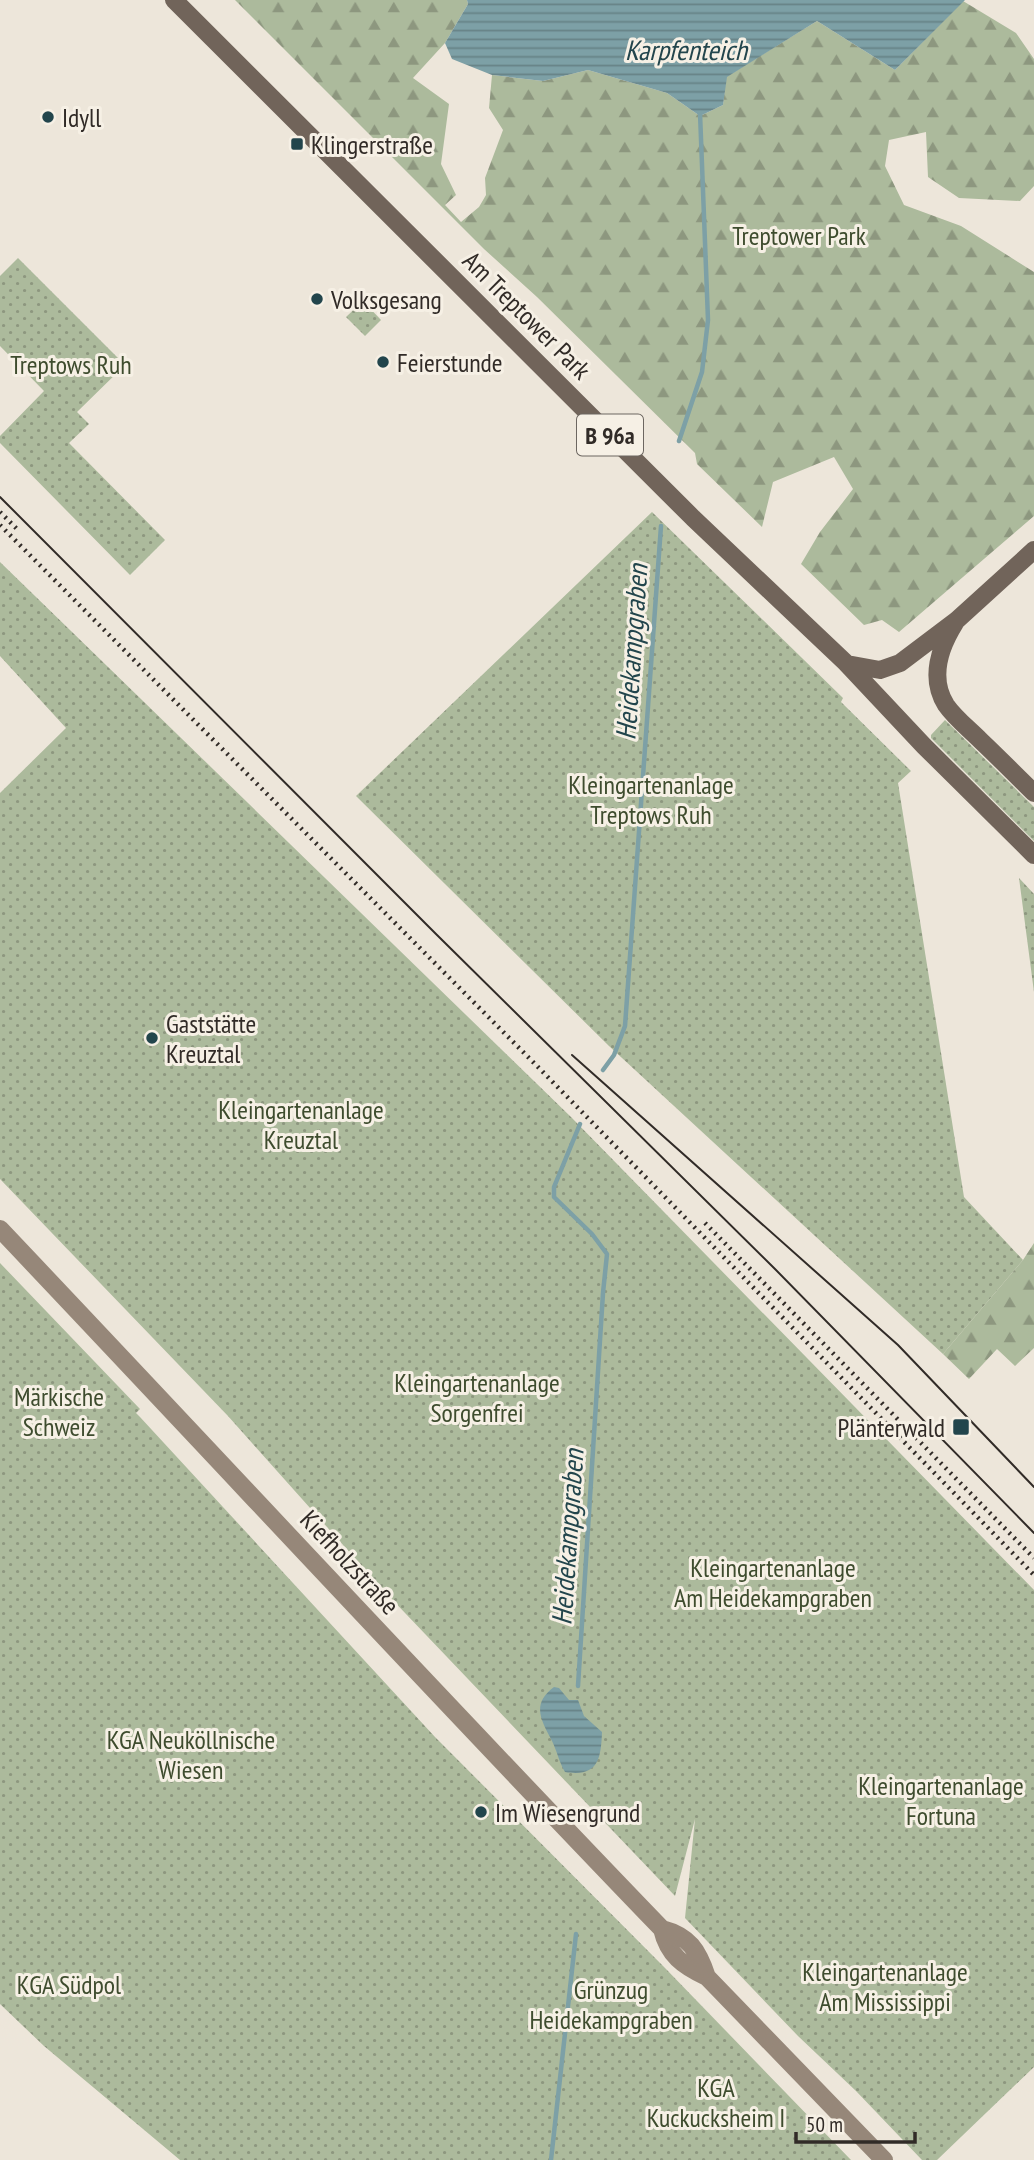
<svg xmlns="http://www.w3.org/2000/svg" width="1034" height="2160" font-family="'PT Sans Narrow',sans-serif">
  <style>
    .green { fill: url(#green-dots) }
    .forest { fill: url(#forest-firs) }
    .water { fill: url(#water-rules) }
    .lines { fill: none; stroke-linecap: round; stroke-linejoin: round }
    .stream { stroke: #7da0a6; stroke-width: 4.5 }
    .secondary { stroke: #968779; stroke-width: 18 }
    .primary { stroke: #71645a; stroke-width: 18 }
    .tram { stroke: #312b27; stroke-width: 2 }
    .rail { stroke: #312b27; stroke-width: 4.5; stroke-dasharray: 2 5; stroke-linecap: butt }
    .poi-dot { fill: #22454c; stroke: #f6f0e5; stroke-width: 2.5 }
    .labels { text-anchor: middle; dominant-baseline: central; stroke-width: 6; stroke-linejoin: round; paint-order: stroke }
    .shield { fill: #f6f0e5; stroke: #6c6660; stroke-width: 2 }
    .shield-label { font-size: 24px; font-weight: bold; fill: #312b27 }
    .poi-label { font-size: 26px; fill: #312b27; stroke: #f6f0e5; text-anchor: start }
    .park-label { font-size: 26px; fill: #3e4c2e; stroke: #f6f0e5 }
    .street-label { font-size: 26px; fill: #312b27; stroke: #f6f0e5 }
    .water-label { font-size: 28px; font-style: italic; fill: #22454c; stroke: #f6f0e5 }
  </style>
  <defs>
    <pattern id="green-dots" width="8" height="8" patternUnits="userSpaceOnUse" patternTransform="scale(1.75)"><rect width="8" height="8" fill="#acba9c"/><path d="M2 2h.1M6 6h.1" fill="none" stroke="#8d977f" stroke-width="1.8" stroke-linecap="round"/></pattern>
    <pattern id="forest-firs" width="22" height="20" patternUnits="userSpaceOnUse" patternTransform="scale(1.75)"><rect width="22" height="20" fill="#acba9c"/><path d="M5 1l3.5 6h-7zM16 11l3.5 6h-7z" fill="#8d977f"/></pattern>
    <pattern id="water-rules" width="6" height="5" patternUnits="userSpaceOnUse" patternTransform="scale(1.75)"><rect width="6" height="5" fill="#7da0a6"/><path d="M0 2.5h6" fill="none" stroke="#678387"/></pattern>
  </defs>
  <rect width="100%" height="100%" fill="#ede6da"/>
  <path class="green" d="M 18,258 L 125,365 L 77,412 L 89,424 L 69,443 L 165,540 L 130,575 L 0,443 L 0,436 L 44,391 L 0,346 L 0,276 Z
    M 363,301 L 381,320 L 365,336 L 346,317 Z
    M 652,512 L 843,698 L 841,702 L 911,771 L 898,783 L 964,1197 L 1023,1260 L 943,1354 L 609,1046 L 356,796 Z
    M 0,562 L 572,1118 L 1034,1590 L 1034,2067 L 937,2160 L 922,2160 L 856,2091 L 798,2036 L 685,1918 L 695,1819 L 675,1896 L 385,1592 L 228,1416 L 0,1179 L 0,793 L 66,728 L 0,656 Z
    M 945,720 L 1034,807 L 1034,841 L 931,738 L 931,735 Z
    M 1019,878 L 1034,894 L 1034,992 Z
    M 0,1263 L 140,1409 L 136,1413 L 140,1417 L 435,1737 L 665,1968 L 851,2160 L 180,2160 L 44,2046 L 0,2004 Z"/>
  <path class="forest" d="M 235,0 L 467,0 L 468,4 L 445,43 L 413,78 L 449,104 L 441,164 L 456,195 L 445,205 L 461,222 L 479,207 L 486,195 L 485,178 L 503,130 L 489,108 L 492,75 L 543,81 L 588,70 L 667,93 L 700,116 L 723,105 L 726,77 L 817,21 L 895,70 L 963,1 L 1016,33 L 1034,59 L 1034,186 L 1020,201 L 959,198 L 928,177 L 926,132 L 889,140 L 885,166 L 904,205 L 961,226 L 1034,272 L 1034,516 L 899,632 L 882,620 L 864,625 L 801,564 L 820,532 L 853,489 L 834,457 L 773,482 L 762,527 L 697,464 L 695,453 L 537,297 L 484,249 Z
    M 1034,1243 L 1034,1348 L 1015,1366 L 997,1349 L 969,1379 L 943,1354 L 1023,1260 Z"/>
  <path class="water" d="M 467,0 L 965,0 L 895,70 L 817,21 L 727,77 L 723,105 L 700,116 L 667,93 L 588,70 L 543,81 L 492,75 L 452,59 L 445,43 L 468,4 Z
    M 554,1687 L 559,1688 L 569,1700 L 578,1700 L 584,1716 L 602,1732 C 601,1761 597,1777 565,1772 C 559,1762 557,1751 552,1741 C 541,1720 531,1704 554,1687 Z"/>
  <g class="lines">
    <path class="stream" d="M 679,441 L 702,372 L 708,320 L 700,113
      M 603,1070 L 614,1055 L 625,1026 L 661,526
      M 578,1686 L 603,1293 L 607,1254 L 592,1234 L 554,1197 L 554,1187 L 580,1124
      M 551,2160 L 576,1934"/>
    <path class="secondary" d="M 0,1229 C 221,1462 439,1698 662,1929 C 668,1955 683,1966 707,1977 L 884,2160
      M 662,1929 C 689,1936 698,1950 707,1977"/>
    <path class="primary" d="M 174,0 L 693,518 L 846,663 L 924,746 L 1034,855
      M 955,623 C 940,647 929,678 946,705 C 955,718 969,729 980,740 C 998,757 1016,775 1034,793
      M 847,664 L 880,670 L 900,663 L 957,620 L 1034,550"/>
    <path class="tram" d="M 0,497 L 436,934 L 775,1269 L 1034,1533
      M 572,1055 L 898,1345 L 1034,1487"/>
    <path class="rail" d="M 0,512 L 18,530
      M 0,525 L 539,1068 L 1034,1575
      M 705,1223 L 1034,1558"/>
  </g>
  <g class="poi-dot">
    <circle cx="48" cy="117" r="7"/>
    <rect x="290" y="137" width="14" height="14" rx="3.5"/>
    <circle cx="317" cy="299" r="7"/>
    <circle cx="383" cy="362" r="7"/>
    <circle cx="152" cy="1038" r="7"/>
    <rect x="952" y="1418" width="18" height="18" rx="3.5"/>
    <circle cx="481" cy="1812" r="7"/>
  </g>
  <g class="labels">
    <rect class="shield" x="577" y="414.5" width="66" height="41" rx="5"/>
    <g class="shield-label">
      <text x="610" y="435">B 96a</text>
    </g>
    <g class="poi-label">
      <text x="62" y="117">Idyll</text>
      <text x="311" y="144">Klingerstraße</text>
      <text x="331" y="299">Volksgesang</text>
      <text x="397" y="362">Feierstunde</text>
      <text x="166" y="1023">Gaststätte<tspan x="166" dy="30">Kreuztal</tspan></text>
      <text x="945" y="1427" text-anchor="end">Plänterwald</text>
      <text x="495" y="1812">Im Wiesengrund</text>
    </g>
    <g class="park-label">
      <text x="799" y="235">Treptower Park</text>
      <text x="71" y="364">Treptows Ruh</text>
      <text x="651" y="784">Kleingartenanlage<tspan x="651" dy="30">Treptows Ruh</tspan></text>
      <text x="301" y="1109">Kleingartenanlage<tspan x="301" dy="30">Kreuztal</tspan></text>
      <text x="477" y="1382">Kleingartenanlage<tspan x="477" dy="30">Sorgenfrei</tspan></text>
      <text x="59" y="1396">Märkische<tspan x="59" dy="30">Schweiz</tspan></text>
      <text x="773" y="1567">Kleingartenanlage<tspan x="773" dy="30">Am Heidekampgraben</tspan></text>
      <text x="191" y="1739">KGA Neuköllnische<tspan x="191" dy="30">Wiesen</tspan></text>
      <text x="941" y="1785">Kleingartenanlage<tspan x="941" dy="30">Fortuna</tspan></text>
      <text x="885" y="1971">Kleingartenanlage<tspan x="885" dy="30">Am Mississippi</tspan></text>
      <text x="69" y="1984">KGA Südpol</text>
      <text x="611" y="1989">Grünzug<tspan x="611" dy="30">Heidekampgraben</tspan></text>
      <text x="716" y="2087">KGA<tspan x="716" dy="30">Kuckucksheim I</tspan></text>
    </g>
    <g class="street-label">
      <text transform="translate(527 315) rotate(45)">Am Treptower Park</text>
      <text transform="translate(350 1562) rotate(47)">Kiefholzstraße</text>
    </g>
    <g class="water-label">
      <text x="686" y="49">Karpfenteich</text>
      <text transform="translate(631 652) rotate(-86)">Heidekampgraben</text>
      <text transform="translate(567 1537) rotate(-86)">Heidekampgraben</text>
    </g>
  </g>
  <path d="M796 2132v10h119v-10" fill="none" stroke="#312b27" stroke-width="3.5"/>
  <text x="806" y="2132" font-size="21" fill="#312b27" stroke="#f6f0e5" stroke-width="5" paint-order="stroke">50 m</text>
</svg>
